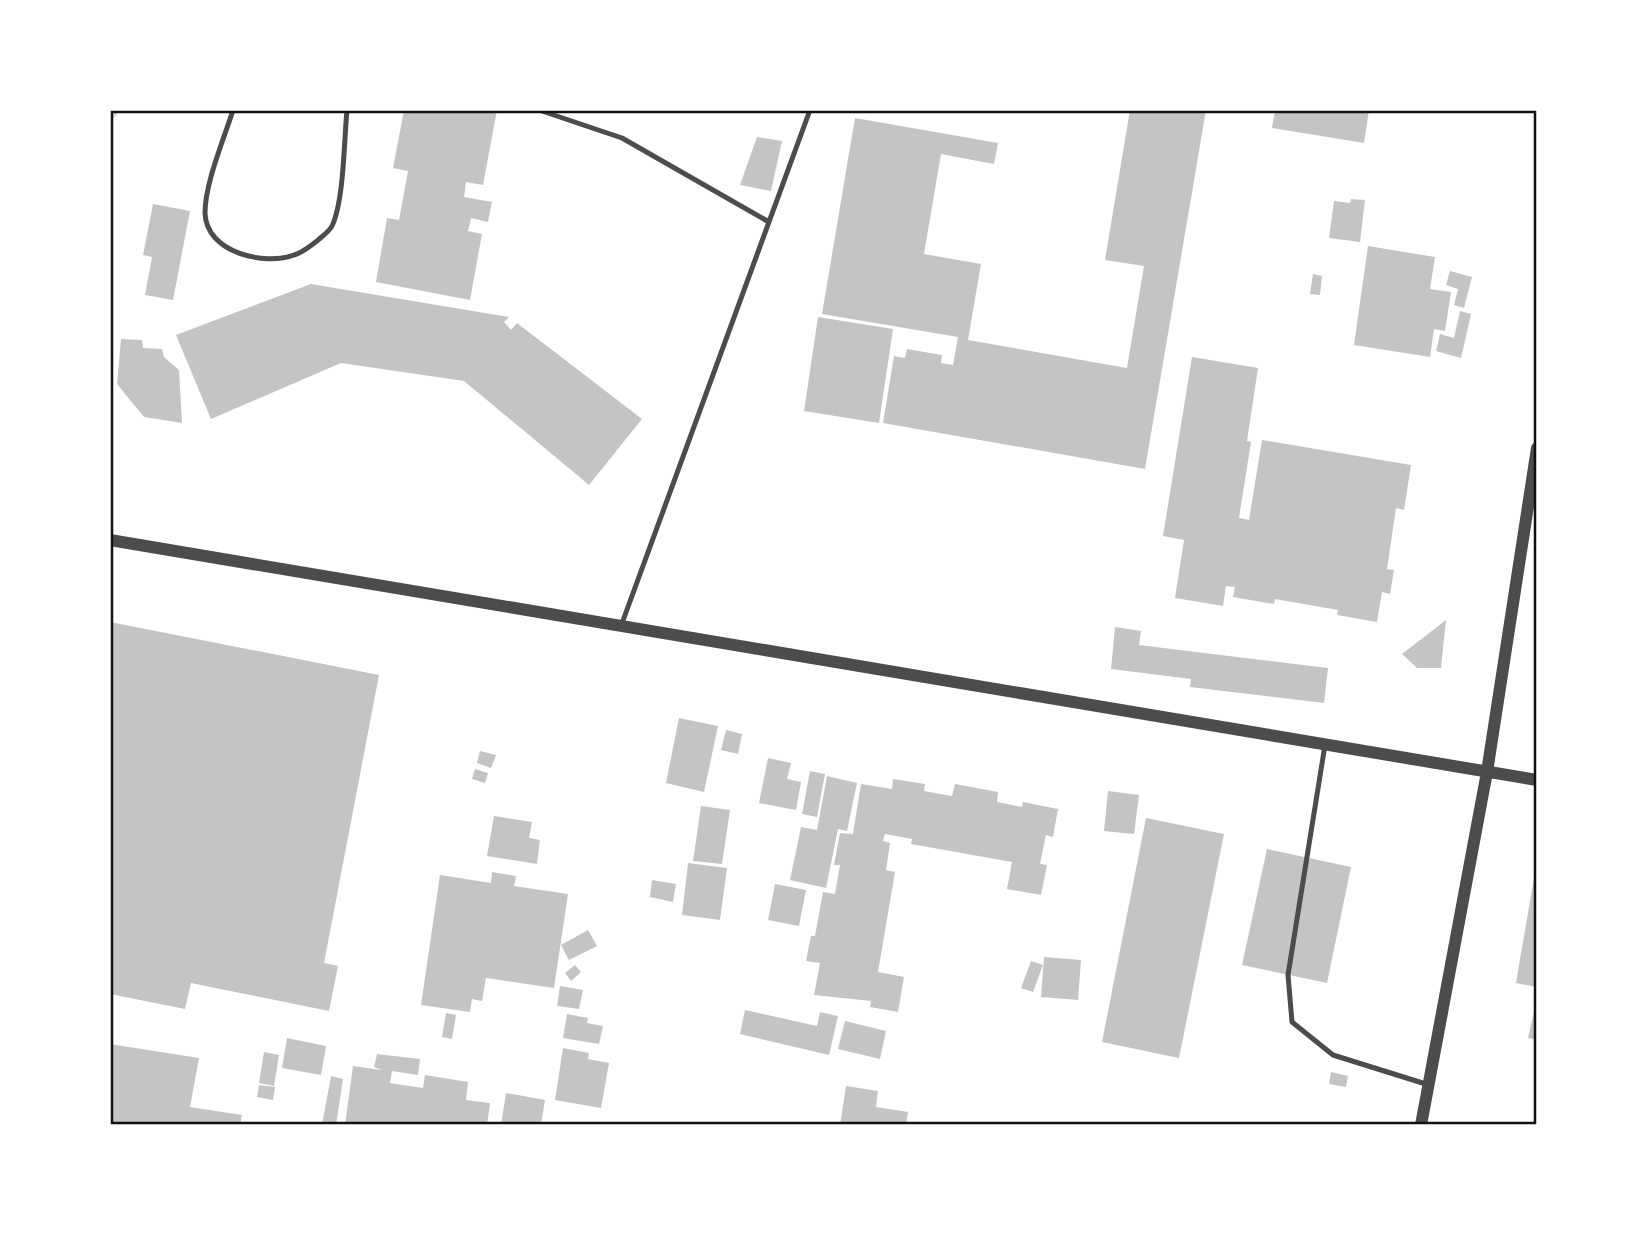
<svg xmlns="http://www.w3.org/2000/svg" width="1647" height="1235" font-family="Helvetica,sans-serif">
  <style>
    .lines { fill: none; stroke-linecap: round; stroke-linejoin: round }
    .stream { stroke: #d9d9d9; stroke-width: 14 }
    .building { fill: #c4c4c4 }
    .service { stroke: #4c4c4c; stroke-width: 5 }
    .tertiary { stroke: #4c4c4c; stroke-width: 12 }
    .neatline { fill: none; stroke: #111; stroke-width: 2.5 }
  </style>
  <rect width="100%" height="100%" fill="#fff"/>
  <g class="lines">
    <path class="stream" d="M 110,112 L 110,110"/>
  </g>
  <path class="building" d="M 404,110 L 497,110 L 483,185 L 466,182 L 464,197 L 492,202 L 488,222 L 471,218 L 468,231 L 482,234 L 470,300 L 376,282 L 387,218 L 399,220 L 408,171 L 393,168 Z
    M 1130,110 L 1206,110 L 1145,469 L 883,423 L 894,356 L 905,358 L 907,349 L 942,355 L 941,363 L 953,365 L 958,337 L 822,314 L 855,118 L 998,143 L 994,164 L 941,154 L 924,254 L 981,264 L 968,340 L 1127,368 L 1144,266 L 1105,260 Z
    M 1275,110 L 1369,110 L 1364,143 L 1272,128 Z
    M 757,137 L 782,141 L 771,191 L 740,185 Z
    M 1351,199 L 1365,200 L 1360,242 L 1329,238 L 1334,201 L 1350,203 Z
    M 153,204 L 190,211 L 173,300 L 145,295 L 152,257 L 143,255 Z
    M 1368,246 L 1435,257 L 1430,289 L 1451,292 L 1445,331 L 1434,329 L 1430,357 L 1354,345 Z
    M 1450,271 L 1472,277 L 1464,308 L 1454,305 L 1458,289 L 1446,285 Z
    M 1313,274 L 1322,276 L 1320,295 L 1310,294 Z
    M 311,284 L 509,317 L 504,322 L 511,330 L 517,323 L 642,419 L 589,485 L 464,381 L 341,363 L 211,419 L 176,335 Z
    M 1460,311 L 1471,314 L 1461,358 L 1436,351 L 1440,334 L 1454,338 Z
    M 818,317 L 893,329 L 879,423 L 804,411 Z
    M 121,339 L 142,340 L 143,348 L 162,349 L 164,357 L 179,370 L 182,423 L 144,417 L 117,384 Z
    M 1192,357 L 1258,368 L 1247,441 L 1251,442 L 1239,518 L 1249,520 L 1262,440 L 1411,465 L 1404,510 L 1396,508 L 1387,569 L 1394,570 L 1390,594 L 1382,592 L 1377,622 L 1337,615 L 1338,610 L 1275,599 L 1274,604 L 1233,597 L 1235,587 L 1226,586 L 1223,606 L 1175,598 L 1184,540 L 1163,536 Z
    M 1446,620 L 1441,668 L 1417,668 L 1402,654 Z
    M 110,622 L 379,675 L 324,963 L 338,966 L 329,1011 L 191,983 L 185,1009 L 110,994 Z
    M 1115,627 L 1141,631 L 1139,645 L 1328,668 L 1324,703 L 1190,687 L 1191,679 L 1111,669 Z
    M 679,718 L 718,726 L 704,792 L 666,783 Z
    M 726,730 L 742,734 L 738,754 L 721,750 Z
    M 480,751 L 496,755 L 491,768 L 477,763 Z
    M 768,758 L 791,763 L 787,779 L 801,782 L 796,810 L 759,803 Z
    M 475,769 L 488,773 L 485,783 L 472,779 Z
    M 810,771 L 825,774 L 817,817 L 802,814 Z
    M 827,776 L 857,783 L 847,831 L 838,829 L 826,888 L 790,880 L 801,827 L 817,830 Z
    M 893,779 L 925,784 L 924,791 L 952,796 L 955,784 L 998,792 L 997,802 L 1022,807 L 1023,802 L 1058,809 L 1053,837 L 1046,835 L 1040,864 L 1047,865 L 1041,895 L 1007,889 L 1012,862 L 911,844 L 912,839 L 885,834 L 883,841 L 890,843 L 886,870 L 895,872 L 878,972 L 904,977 L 898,1012 L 870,1007 L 871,1001 L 814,995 L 820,963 L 806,961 L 811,936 L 815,936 L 823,892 L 835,894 L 840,865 L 834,865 L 840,833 L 853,834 L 861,784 L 892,789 Z
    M 1108,791 L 1139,795 L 1134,834 L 1104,831 Z
    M 701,806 L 730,810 L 722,864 L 693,861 Z
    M 494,816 L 532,822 L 529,838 L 540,840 L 537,864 L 487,856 Z
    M 1146,818 L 1224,834 L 1179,1058 L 1102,1042 Z
    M 1267,849 L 1351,867 L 1327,983 L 1242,965 Z
    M 688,863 L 727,868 L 720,920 L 682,915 Z
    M 492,872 L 516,876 L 514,886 L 568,894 L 554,988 L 486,978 L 482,1001 L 472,999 L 470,1012 L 421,1005 L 440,875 L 491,883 Z
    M 1535,872 L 1537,872 L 1537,987 L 1516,983 Z
    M 652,880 L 676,884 L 673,902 L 650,897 Z
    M 775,884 L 806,890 L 799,926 L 768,920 Z
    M 588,930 L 597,946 L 569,960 L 561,945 Z
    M 1044,957 L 1081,960 L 1078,1000 L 1041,997 Z
    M 1031,961 L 1043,965 L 1033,992 L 1021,988 Z
    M 575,965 L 581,972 L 571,981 L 565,973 Z
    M 560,986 L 583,990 L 579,1009 L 557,1006 Z
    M 1536,1003 L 1537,1003 L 1537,1040 L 1528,1038 Z
    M 745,1010 L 817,1026 L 820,1012 L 838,1016 L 829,1055 L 740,1034 Z
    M 446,1013 L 456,1015 L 452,1039 L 442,1037 Z
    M 567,1014 L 588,1018 L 587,1023 L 603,1026 L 599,1044 L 563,1038 Z
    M 845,1021 L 886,1031 L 880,1059 L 838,1049 Z
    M 287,1038 L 326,1046 L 321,1075 L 282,1068 Z
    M 110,1044 L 199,1058 L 190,1107 L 242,1115 L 240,1125 L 110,1125 Z
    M 563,1048 L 589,1053 L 588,1059 L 609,1063 L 601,1108 L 555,1100 Z
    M 264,1052 L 279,1055 L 274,1086 L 259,1083 Z
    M 377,1054 L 420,1059 L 418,1075 L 392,1071 L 390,1083 L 423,1088 L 425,1075 L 468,1082 L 466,1100 L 490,1103 L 487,1125 L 345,1125 L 353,1066 L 382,1070 L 374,1067 Z
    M 1331,1072 L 1348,1076 L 1346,1087 L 1329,1084 Z
    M 331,1076 L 343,1079 L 336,1125 L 322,1125 Z
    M 259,1085 L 275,1087 L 273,1100 L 257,1097 Z
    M 846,1086 L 878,1091 L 876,1107 L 908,1112 L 906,1125 L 840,1125 Z
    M 506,1093 L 545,1100 L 541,1125 L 501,1125 Z"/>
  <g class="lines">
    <path class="service" d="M 233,110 C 224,139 205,183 205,213 C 206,253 265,266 294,255 C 302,253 310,246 317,241 C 321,237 329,232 332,226 C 344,201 344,140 347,110
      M 539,110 L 622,138 L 769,222
      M 621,626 L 810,110
      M 1325,745 L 1288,975 L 1292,1022 L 1333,1055 L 1429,1085"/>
    <path class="tertiary" d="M 110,540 L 1537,780
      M 1421,1125 L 1487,772 L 1537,448"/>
  </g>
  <rect width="1647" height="1235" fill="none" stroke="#ffffff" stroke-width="224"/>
  <rect x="112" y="112" width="1423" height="1011" class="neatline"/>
</svg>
